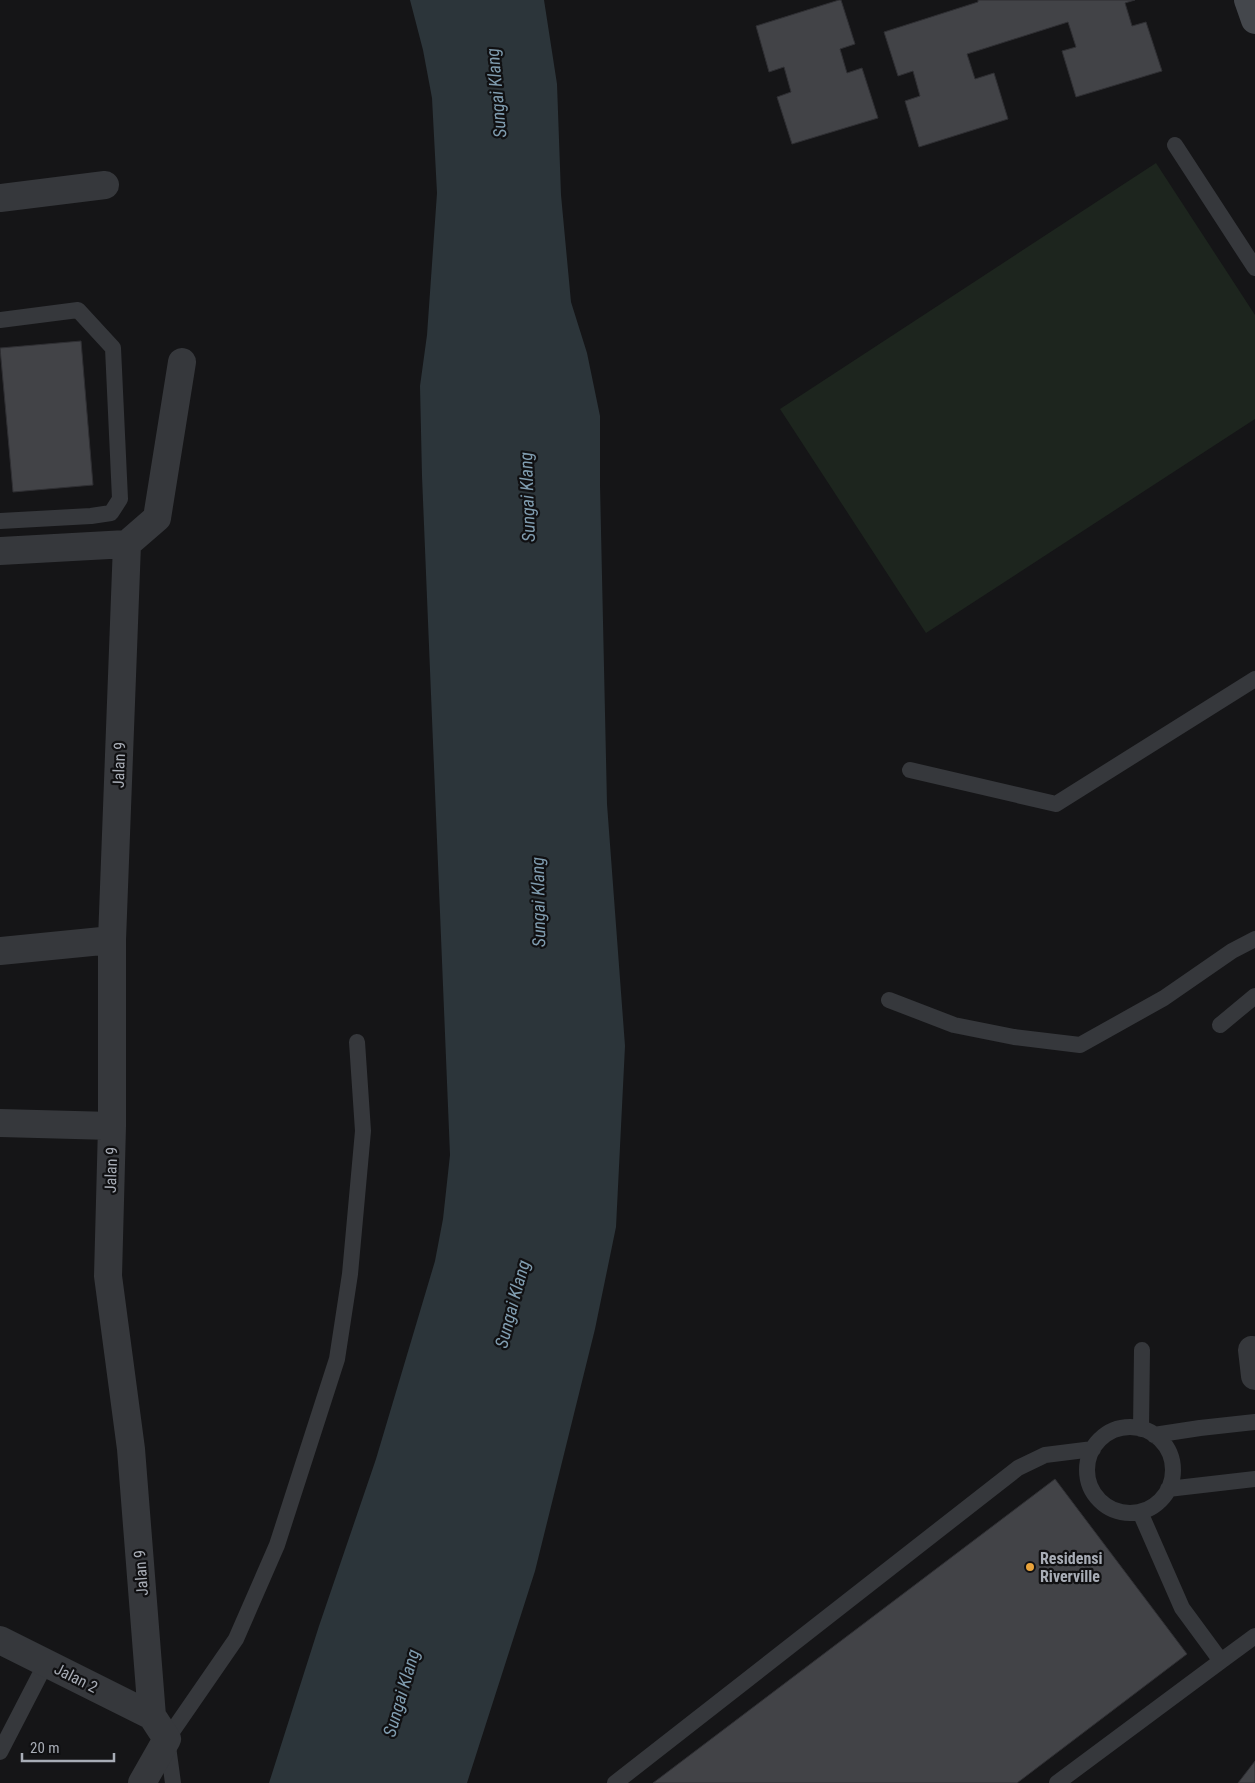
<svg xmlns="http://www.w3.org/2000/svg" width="1255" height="1783" font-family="'Roboto Condensed',sans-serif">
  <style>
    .green { fill: #1d251e }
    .water { fill: #2c353a }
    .building { fill: #424347; stroke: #2f2f33 }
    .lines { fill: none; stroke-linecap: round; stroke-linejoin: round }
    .lane { stroke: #36383c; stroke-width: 16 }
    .street { stroke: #36383c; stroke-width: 28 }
    .secondary { stroke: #44474c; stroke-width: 28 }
    .poi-dot { fill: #e9a33b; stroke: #101012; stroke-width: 2 }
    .labels { text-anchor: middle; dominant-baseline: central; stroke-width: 4.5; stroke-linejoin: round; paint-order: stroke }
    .street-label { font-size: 16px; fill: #a8adb6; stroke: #101012 }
    .poi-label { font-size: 16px; font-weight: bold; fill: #a8adb6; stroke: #101012; text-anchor: start }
    .water-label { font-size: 18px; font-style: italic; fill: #809db0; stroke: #101012 }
  </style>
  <rect width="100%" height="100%" fill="#151517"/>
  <path class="green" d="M 1156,163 L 1255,315 L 1255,419 L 926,633 L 780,409 Z"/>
  <path class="water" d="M 410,0 L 544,0 L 557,84 L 561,195 L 571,302 L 587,353 L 600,416 L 600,485 L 607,804 L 625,1046 L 616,1227 L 595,1329 L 535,1571 L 467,1783 L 269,1783 L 319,1626 L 376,1459 L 435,1261 L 443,1219 L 450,1155 L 422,476 L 420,386 L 427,335 L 437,193 L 432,98 L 423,50 Z"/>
  <path class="building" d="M 839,0 L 841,0 L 855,44 L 840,49 L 847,73 L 862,68 L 878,118 L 792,144 L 777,97 L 791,92 L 784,67 L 769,72 L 756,26 Z
    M 978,0 L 1135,0 L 1125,3 L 1132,26 L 1146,22 L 1162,71 L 1076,97 L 1062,51 L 1076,47 L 1068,22 L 967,54 L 975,79 L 994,73 L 1008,119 L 919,147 L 905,101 L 920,96 L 913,71 L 898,76 L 884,32 L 978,2 Z
    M 81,341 L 93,485 L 13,492 L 0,348 Z
    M 1055,1479 L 1187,1654 L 1017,1783 L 653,1783 Z
    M 1255,1761 L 1255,1783 L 1238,1783 Z"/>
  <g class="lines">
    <path class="lane" d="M 1175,145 L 1255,268
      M 0,320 L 78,310 L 113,348 L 120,499 L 111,513 L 91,516 L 0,521
      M 910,770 L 1056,804 L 1255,679
      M 889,1000 L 954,1025 L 1014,1037 L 1080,1045 L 1164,998 L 1232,951 L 1255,939
      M 1220,1025 L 1255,996
      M1087 1470a43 43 0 1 1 86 0a43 43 0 1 1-86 0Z
      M 1141,1429 L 1142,1350
      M 1154,1435 L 1200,1428 L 1255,1422
      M 1168,1489 L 1255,1479
      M 1221,1661 L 1255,1636
      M 0,1752 L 46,1663
      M 173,1783 L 167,1739 L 236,1639 L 277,1545 L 337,1359 L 350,1274 L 363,1131 L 357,1042
      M 615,1783 L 1018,1468 L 1045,1455 L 1093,1449
      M 1057,1783 L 1221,1661 L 1182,1608 L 1140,1512"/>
    <path class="street" d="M 0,198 L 105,185
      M 127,544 L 112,940 L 112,1126 L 108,1276 L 131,1449 L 152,1716 L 167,1739 L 142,1783
      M 0,551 L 127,544 L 157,518 L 182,362
      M 0,951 L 112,940
      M 0,1123 L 112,1126
      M 1252,1350 L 1255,1376
      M 0,1640 L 152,1716"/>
    <path class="secondary" d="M 1248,0 L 1255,20"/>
  </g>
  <circle class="poi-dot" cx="1030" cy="1567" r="5"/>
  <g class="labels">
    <g class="street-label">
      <text transform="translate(119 765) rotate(-88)">Jalan 9</text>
      <text transform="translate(111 1170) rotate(-88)">Jalan 9</text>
      <text transform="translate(141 1573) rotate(-94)">Jalan 9</text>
      <text transform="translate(76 1678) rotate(27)">Jalan 2</text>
    </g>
    <g class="poi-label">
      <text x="1040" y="1558">Residensi<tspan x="1040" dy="18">Riverville</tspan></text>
    </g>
    <g class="water-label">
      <text transform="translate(496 93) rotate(-95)">Sungai Klang</text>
      <text transform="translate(527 497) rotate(-92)">Sungai Klang</text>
      <text transform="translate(538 902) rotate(-91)">Sungai Klang</text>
      <text transform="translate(512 1304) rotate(-75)">Sungai Klang</text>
      <text transform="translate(401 1693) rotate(-74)">Sungai Klang</text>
    </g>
  </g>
  <path d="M22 1753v8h92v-8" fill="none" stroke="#a8adb6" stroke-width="2.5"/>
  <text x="30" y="1753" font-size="15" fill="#a8adb6" stroke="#101012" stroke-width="4" paint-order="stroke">20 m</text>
</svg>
